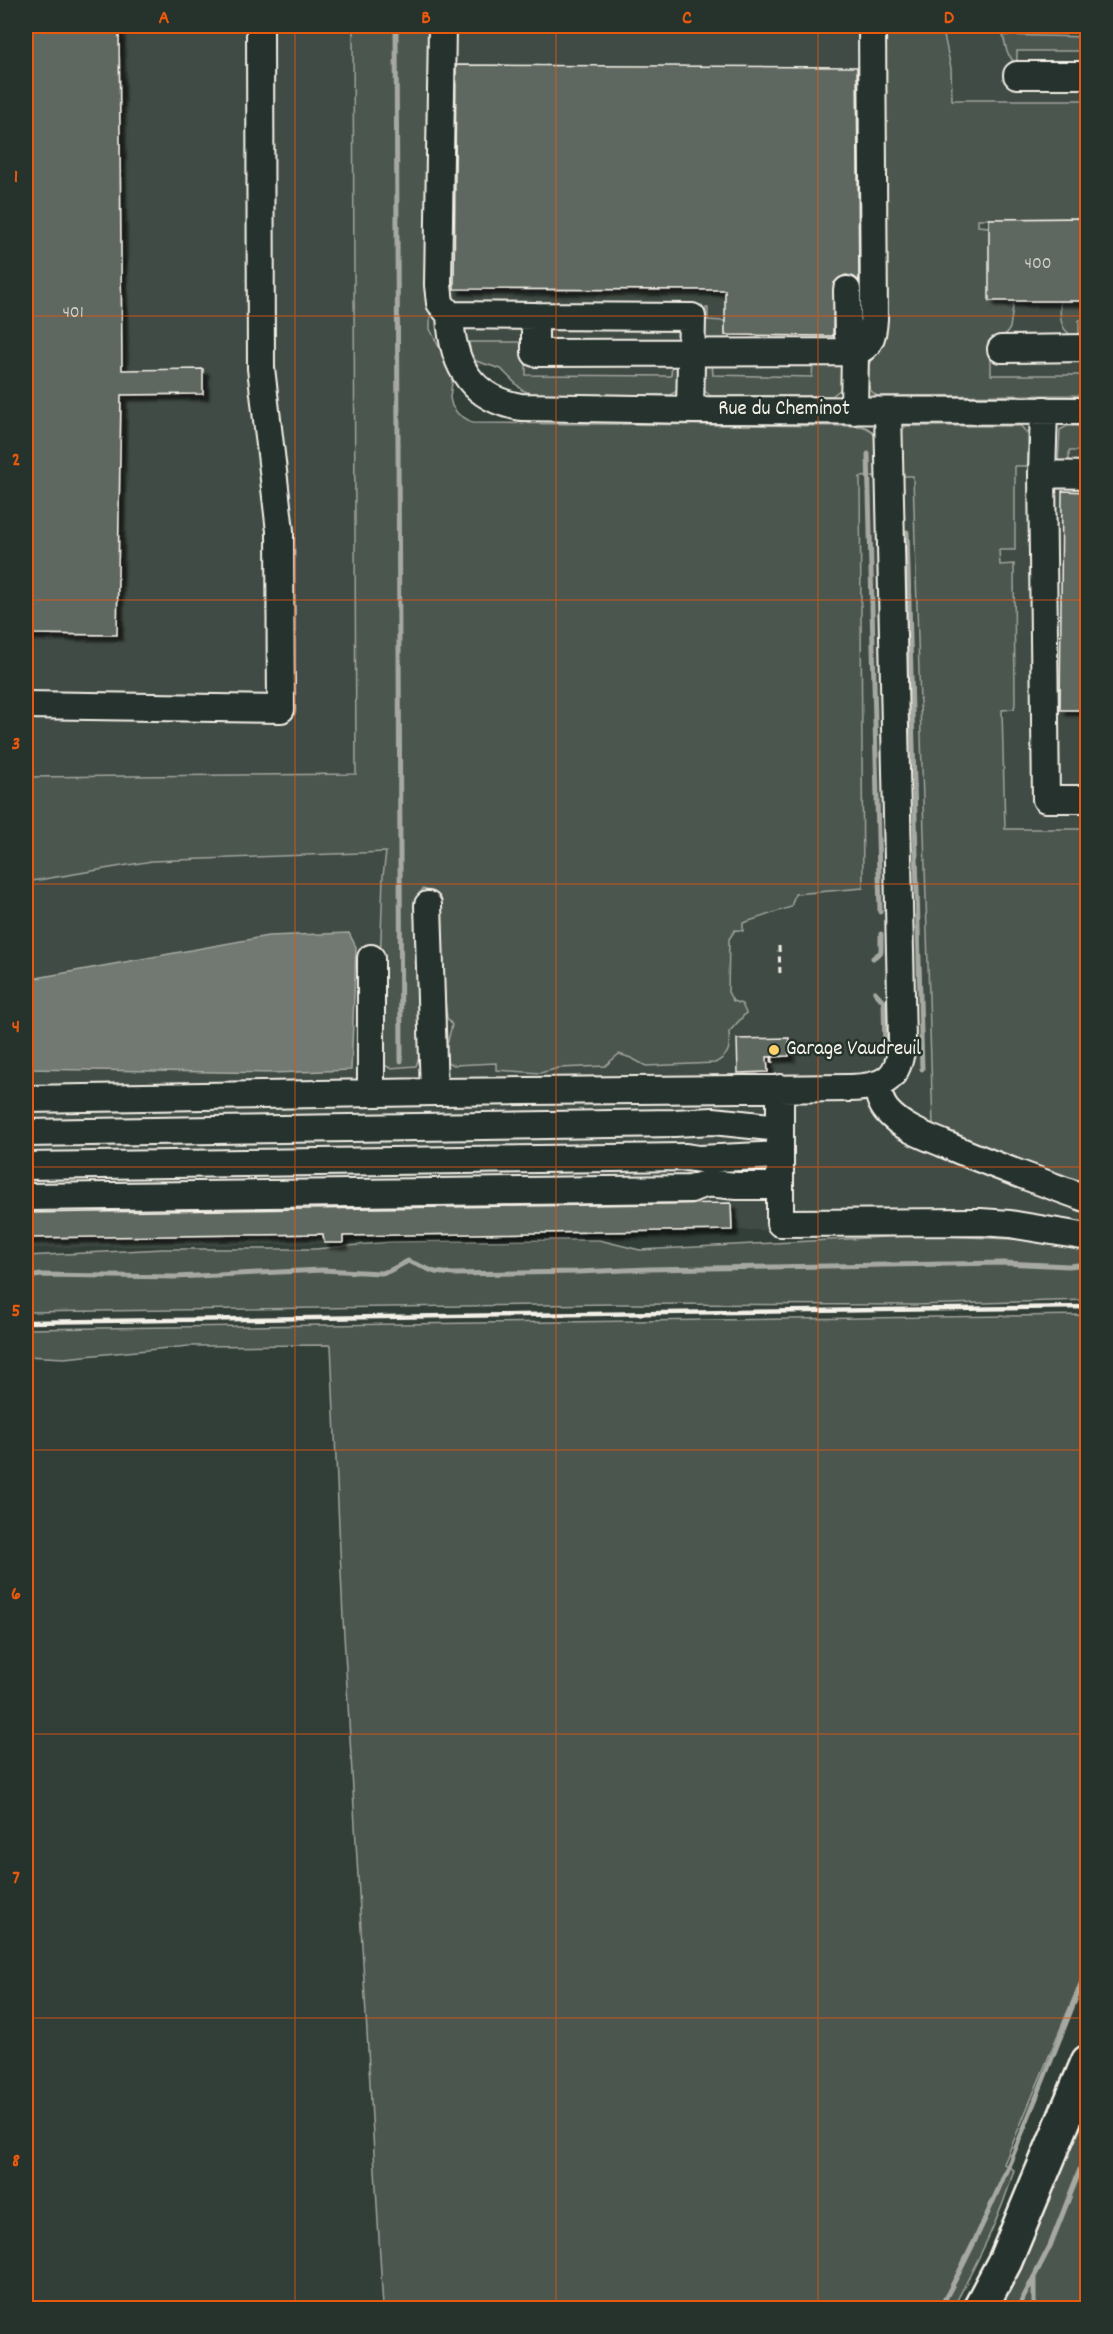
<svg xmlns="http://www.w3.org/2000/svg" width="1113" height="2334" font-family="Dekko,sans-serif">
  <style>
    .built { fill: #404b44 }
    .green { fill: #4c564f; stroke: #a0a49c; stroke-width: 1.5 }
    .water { fill: #727972; stroke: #a6a9a1; stroke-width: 1.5 }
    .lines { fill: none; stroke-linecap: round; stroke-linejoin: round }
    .stream { stroke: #a6a9a1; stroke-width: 5 }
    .building { fill: #5f6861; stroke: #f4f1e8; stroke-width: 1.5; filter: url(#shadow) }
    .minor-casing { stroke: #f4f1e8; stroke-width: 30 }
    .highway-casing { stroke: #f4f1e8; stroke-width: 38 }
    .path { stroke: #f4f1e8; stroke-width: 3; stroke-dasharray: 6 4.5; stroke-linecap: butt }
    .minor { stroke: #26332d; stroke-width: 26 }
    .highway { stroke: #26332d; stroke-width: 33 }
    .rail { stroke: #f4f1e8; stroke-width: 4.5 }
    .grid { fill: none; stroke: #e8590c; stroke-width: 1.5; stroke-opacity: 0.55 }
    .poi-dot { fill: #ffd166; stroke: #26332d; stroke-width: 2 }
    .labels { text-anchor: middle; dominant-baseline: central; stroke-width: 5; stroke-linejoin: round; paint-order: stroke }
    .number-label { font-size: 18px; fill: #cfcfc6 }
    .street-label { font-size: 21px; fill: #f4f1e8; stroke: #26332d }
    .poi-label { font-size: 21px; fill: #f4f1e8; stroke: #26332d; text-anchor: start }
    .neatline { fill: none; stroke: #e8590c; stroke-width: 2 }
    .grid-label { font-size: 20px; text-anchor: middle; font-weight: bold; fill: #e8590c }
  </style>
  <defs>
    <filter id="shadow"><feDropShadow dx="5.5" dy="5.5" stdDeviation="1.5" flood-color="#0009"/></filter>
  </defs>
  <rect width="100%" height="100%" fill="#323e38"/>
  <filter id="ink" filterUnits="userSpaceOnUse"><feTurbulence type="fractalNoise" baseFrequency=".0167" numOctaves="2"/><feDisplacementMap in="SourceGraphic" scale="12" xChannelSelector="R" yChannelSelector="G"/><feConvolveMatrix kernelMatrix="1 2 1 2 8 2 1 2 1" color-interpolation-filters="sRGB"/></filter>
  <g filter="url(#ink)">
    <path class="built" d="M 26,26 L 366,26 L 367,787 L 26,791 Z
      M 412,26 L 1087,26 L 1087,395 L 540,395 L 522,390 L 501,369 L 492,365 L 471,367 L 453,378 L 412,376 Z
      M 997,426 L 1087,426 L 1087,829 L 1005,830 Z
      M 860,476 L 913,476 L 1087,1186 L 1087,1246 L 1003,1232 L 732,1230 L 344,1236 L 343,1243 L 26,1248 L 26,882 L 152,861 L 578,845 L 783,895 L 863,888 Z"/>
    <path class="green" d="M 353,26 L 433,26 L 430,329 L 453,375 L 450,398 L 452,406 L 458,414 L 473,423 L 861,426 C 884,430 877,459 877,476 L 860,477 L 863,888 L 795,894 L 791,907 L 743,923 L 743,931 L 735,930 L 729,939 L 728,992 L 733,1001 L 742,1004 L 746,1013 L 729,1032 C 730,1048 730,1055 715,1063 L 646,1066 L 631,1058 L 619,1054 L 605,1066 L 559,1068 L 540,1073 L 496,1070 L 496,1063 L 454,1065 L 447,1062 L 445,1052 L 452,1025 L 447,1018 L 433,892 L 423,889 L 418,895 L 419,1057 L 416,1066 L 390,1068 L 377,1061 L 383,876 L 386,852 L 152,861 L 26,882 L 26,777 L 356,774 Z
      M 880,26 L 942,26 L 951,68 L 952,100 L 1087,100 L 1087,218 L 978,219 L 978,226 L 989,227 L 1014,300 L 1010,328 L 1007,333 L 991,343 L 991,375 L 1087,375 L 1087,395 L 877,396 C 865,389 864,370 872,359 C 876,352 880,349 882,342 Z
      M 1003,35 L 1087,37 L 1087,51 L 1017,51 L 1017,67 L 1007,52 Z
      M 1060,301 L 1087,301 L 1087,320 L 1079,320 L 1079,337 C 1059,335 1060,316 1060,301 Z
      M 706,308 L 708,308 L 708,320 L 725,321 L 725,335 L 794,336 L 794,341 L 708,341 L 705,339 Z
      M 469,342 L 526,342 L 526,375 L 671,376 L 672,363 L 678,361 L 679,390 L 670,395 L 532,394 L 522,390 L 501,369 L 476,361 L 471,354 Z
      M 701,363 L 712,363 L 713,375 L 812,377 L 813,363 L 840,365 L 843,370 L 841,389 L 832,396 L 711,396 L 702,389 Z
      M 906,426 L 1021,426 L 1028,435 L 1028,462 L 1027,466 L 1015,466 L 1015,550 L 999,550 L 1000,565 L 1014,564 L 1015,704 L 1014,709 L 1002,710 L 1005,829 L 1087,829 L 1087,1186 L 933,1127 L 913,476 L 898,476 L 901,431 Z
      M 1067,426 L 1087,426 L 1087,451 L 1069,451 L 1069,463 L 1058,463 L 1060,430 Z
      M 922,1235 L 1051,1241 L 1087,1247 L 1087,1300 L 916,1305 L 615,1304 L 26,1312 L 26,1256 L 163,1249 L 315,1249 L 390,1242 L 551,1240 L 599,1240 L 640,1250 Z
      M 1087,1315 L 1087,1965 L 1004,2164 L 1014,2170 C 1000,2219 976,2264 953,2308 L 383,2308 L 343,1618 L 331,1345 L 189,1346 L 64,1358 L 26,1356 L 26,1329 Z
      M 1087,2096 L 1087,2308 L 996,2308 Z"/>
    <path class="water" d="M 349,933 L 356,947 L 351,1070 L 272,1073 L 26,1069 L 26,980 L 268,936 Z"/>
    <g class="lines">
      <path class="stream" d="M 396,26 L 401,1061
        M 868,454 L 880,912
        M 907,532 L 922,1069
        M 873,958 L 881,952 L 881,934
        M 875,992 L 884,1002 L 885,1049
        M 26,1277 L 42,1275 L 176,1277 L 322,1270 L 381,1273 L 389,1271 L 408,1261 L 435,1272 L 452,1274 L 578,1272 L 649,1269 L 1004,1263 L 1069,1266 L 1088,1264
        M 1034,2279 L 1034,2308
        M 940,2308 C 1000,2201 1041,2082 1088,1968
        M 1018,2308 L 1050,2246 L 1088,2149"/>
    </g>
    <path class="building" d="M 26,26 L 119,26 L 122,370 L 203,369 L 203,394 L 121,395 L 117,635 L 26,634 Z
      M 456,65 L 857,67 L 859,281 L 854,277 L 846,275 L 839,278 L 834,283 L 833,336 L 725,335 L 725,290 L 454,289 Z
      M 1088,218 L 1088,301 L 989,301 L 989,219 Z
      M 1062,491 L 1088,492 L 1088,710 L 1060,710 Z
      M 789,1038 L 789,1056 L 767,1057 L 768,1072 L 738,1073 L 737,1039 Z
      M 731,1203 L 732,1230 L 343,1236 L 343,1243 L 324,1243 L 323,1234 L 26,1238 L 26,1213 Z"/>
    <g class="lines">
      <defs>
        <path id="minor" d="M 442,26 L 438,285 L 440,303 L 450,315
          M 1017,75 L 1088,75
          M 847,290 L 848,335 L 855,352 C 871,347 873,335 874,319 L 872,26
          M 535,316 L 692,317 L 690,410
          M 1001,349 L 1088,348
          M 1044,410 L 1042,474 L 1088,475
          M 854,411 L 855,352 L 535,353 L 535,316 L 450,315 C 452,363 470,399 521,407 L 694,410 L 1088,411
          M 1042,474 L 1046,799 L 1088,799
          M 26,705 L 281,709 L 280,531 L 261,368 L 260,26
          M 428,905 L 434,1092
          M 877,1085 C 879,1095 880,1103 887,1111 C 901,1127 922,1135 942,1143 C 989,1164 1039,1181 1088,1199
          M 780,1088 L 780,1223 L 980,1222 L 1010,1224 L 1088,1237
          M 371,1093 L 371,958
          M 26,1099 L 434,1092 L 849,1088 C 885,1087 900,1079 902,1041 L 888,411
          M 26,1133 L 674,1123 L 713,1121 L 780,1128
          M 26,1166 L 686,1157 L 699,1159 L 780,1155
          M 26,1197 L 691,1189 C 710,1180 717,1185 737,1186 C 751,1186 765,1186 780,1186"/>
        <path id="highway" d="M 980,2308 L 1005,2261 L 1088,2062"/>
      </defs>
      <use href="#minor" class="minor-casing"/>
      <use href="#highway" class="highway-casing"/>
      <path class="path" d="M 779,946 L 780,975
        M 772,1057 L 772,1067"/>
      <use href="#minor" class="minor"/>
      <use href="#highway" class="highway"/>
      <path class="rail" d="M 26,1322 L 1088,1307"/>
    </g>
  </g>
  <path class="grid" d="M 295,26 L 295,2308M 556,26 L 556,2308M 818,26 L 818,2308M 26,316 L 1088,316M 26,600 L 1088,600M 26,884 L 1088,884M 26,1167 L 1088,1167M 26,1450 L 1088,1450M 26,1734 L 1088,1734M 26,2018 L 1088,2018"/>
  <circle class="poi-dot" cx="774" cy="1050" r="6"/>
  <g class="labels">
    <g class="number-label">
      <text x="1038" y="264">400</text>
      <text x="73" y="313">401</text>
    </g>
    <g class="street-label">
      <text x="784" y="410">Rue du Cheminot</text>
    </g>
    <g class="poi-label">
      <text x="786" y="1050">Garage Vaudreuil</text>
    </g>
  </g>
  <rect width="1113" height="2334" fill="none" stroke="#26332d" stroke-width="66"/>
  <rect x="33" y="33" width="1047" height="2268" class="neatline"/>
  <g class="grid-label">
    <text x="164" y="23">A</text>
    <text x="426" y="23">B</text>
    <text x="687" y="23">C</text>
    <text x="949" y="23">D</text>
    <text x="16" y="182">1</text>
    <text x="16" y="465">2</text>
    <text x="16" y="749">3</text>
    <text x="16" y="1032">4</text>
    <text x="16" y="1316">5</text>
    <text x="16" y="1599">6</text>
    <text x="16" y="1883">7</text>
    <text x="16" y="2166">8</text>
  </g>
</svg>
